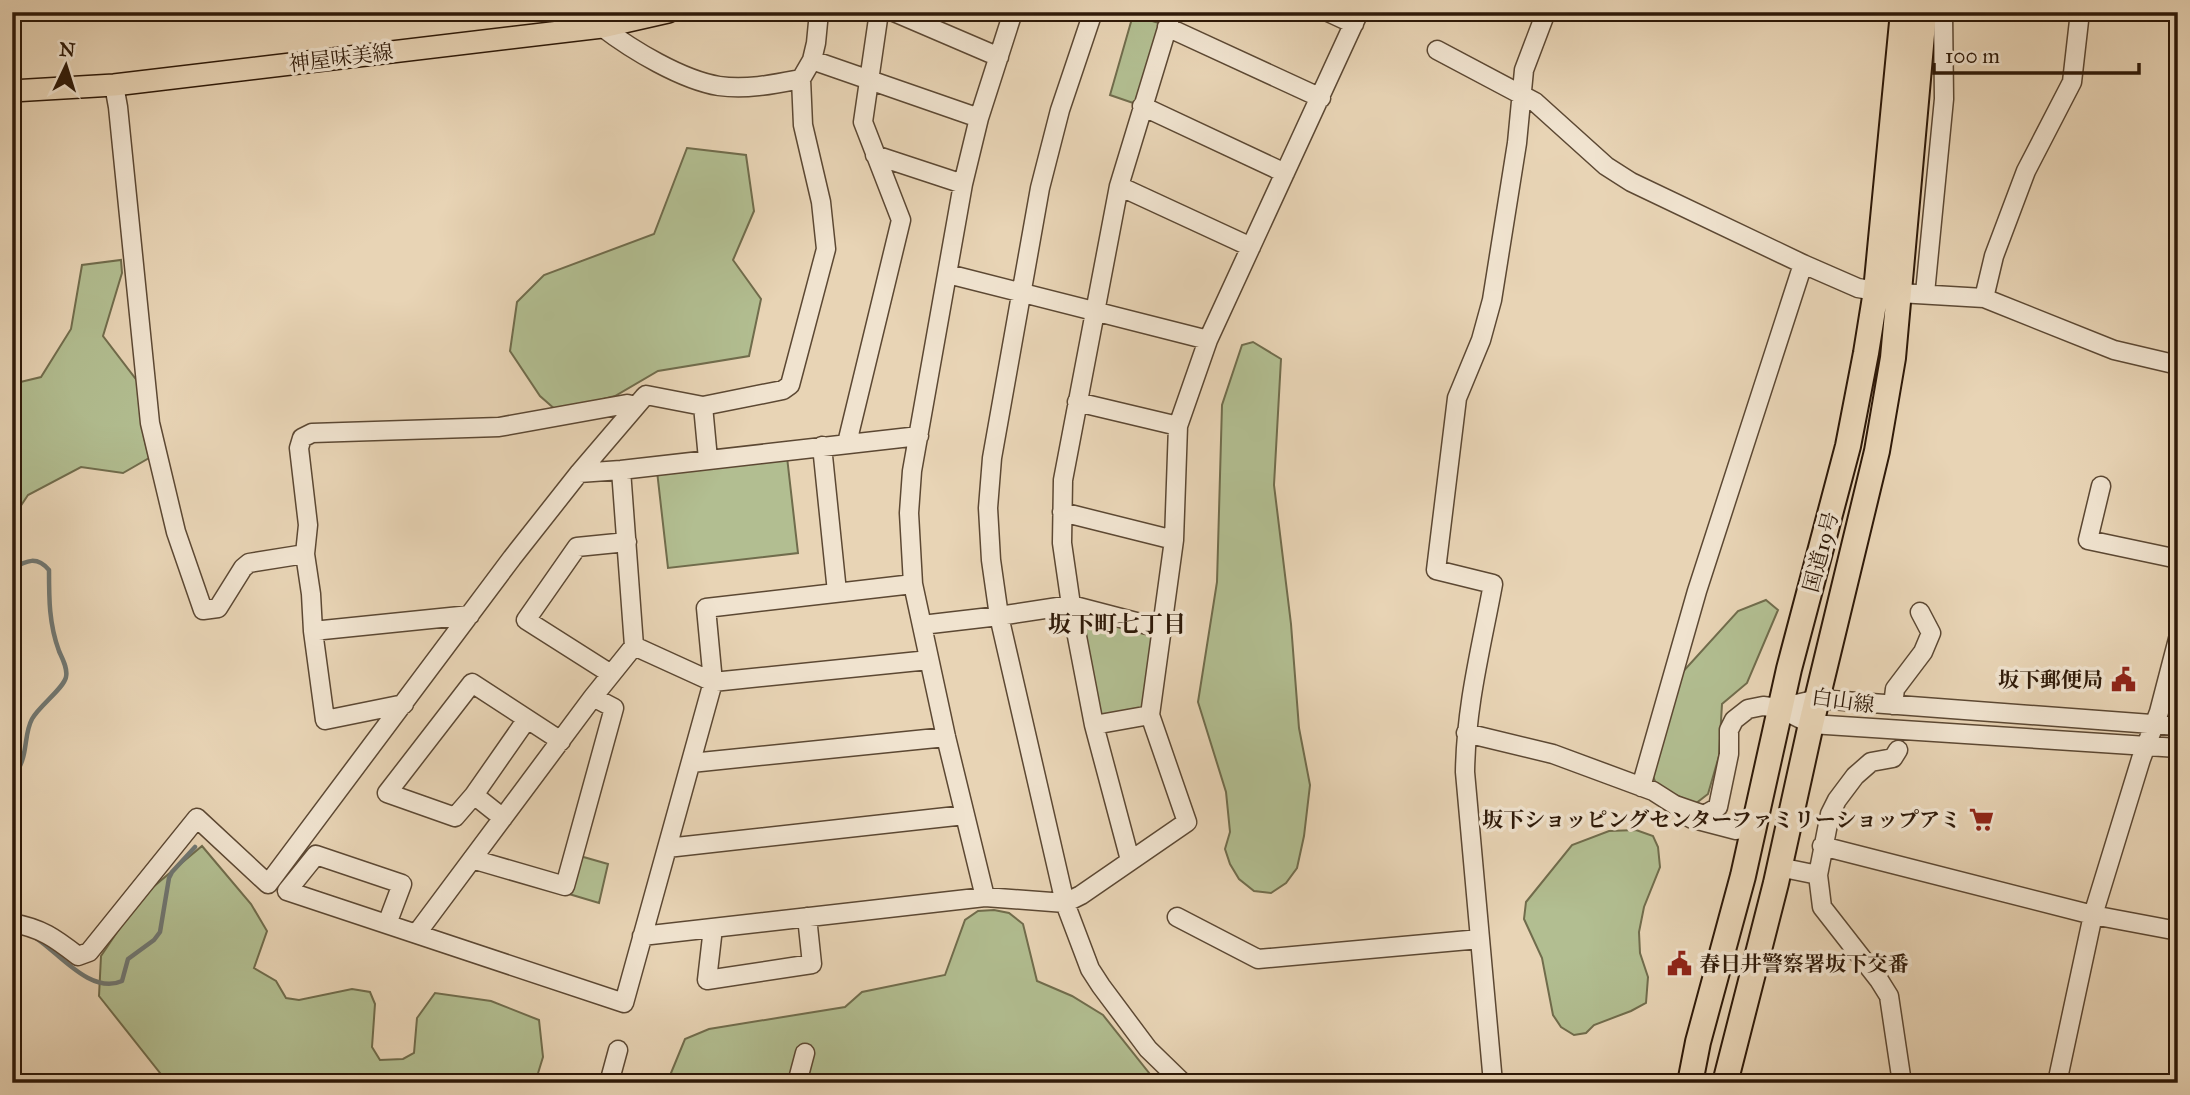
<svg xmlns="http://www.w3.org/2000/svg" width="2190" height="1095" font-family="'IM FELL Great Primer','Noto Serif JP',serif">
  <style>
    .green { fill: #b2be91; stroke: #706c4c; stroke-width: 2 }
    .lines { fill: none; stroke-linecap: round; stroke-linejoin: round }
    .stream { stroke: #707772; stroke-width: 4.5 }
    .minor-casing { stroke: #5c4833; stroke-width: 21 }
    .major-casing { stroke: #2e1908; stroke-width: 24 }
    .highway-casing { stroke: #2e1908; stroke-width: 28 }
    .minor { stroke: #f0e3cf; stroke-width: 18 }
    .major { stroke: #e8d4b5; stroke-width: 21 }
    .highway { stroke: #e8d4b5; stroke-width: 24 }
    .labels { text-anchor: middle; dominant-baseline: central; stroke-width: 7; stroke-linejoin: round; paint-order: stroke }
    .street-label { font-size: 21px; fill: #2e1908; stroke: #f0e3cf }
    .poi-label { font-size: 21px; font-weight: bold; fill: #2e1908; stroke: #f0e3cf; text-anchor: end }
    .neighbourhood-label { font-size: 23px; font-weight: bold; fill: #2e1908; stroke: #f0e3cf }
  </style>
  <rect width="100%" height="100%" fill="#e8d4b5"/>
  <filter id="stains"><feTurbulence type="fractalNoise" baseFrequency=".00286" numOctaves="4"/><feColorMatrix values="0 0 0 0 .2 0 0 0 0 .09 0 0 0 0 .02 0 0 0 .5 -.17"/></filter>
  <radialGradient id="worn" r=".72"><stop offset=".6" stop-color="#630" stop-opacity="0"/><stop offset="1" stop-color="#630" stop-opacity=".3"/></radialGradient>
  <path class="green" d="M 1133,15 L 1162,24 L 1136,104 L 1110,95 Z
    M 687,148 L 746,155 L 754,211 L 733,260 L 761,299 L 749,356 L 658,371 L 615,396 L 557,411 L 540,396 L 510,351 L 517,302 L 544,275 L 654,234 Z
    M 121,260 L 122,273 L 103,336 L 138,382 L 144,414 L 144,437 L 149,458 L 123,473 L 81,467 L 28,495 L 12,519 L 12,384 L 41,377 L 71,329 L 82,265 Z
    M 1253,342 L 1281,359 L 1274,485 L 1291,624 L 1299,728 L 1310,785 L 1304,836 L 1297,868 L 1286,883 L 1271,893 L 1254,891 L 1239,879 L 1230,864 L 1225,849 L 1230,832 L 1226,792 L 1198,702 L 1217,582 L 1222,405 L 1242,345 Z
    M 787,457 L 798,553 L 668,568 L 657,471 Z
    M 1766,600 L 1778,610 L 1747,683 L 1722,704 L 1719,756 L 1708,794 L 1695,804 L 1657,786 L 1651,772 L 1679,676 L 1738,611 Z
    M 1084,616 L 1153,633 L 1144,703 L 1141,708 L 1103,719 L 1097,716 L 1079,619 Z
    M 1636,830 L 1653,836 L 1658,847 L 1660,867 L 1644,907 L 1639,932 L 1640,953 L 1648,977 L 1646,1003 L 1631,1011 L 1594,1025 L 1586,1033 L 1574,1035 L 1561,1027 L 1553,1015 L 1542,958 L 1524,919 L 1526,902 L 1572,845 L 1609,831 Z
    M 202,846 L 251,904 L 267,931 L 254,968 L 276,981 L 286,998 L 299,1000 L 352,989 L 370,992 L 375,1004 L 372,1047 L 380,1060 L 403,1059 L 414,1053 L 417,1018 L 435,993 L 491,1001 L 539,1020 L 543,1057 L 535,1083 L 168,1083 L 99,996 L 101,956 L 140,898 Z
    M 580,856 L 608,864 L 599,903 L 569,894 Z
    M 994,910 L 1009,913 L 1023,924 L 1037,981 L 1072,996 L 1103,1015 L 1157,1083 L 671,1083 L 671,1073 L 685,1039 L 709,1029 L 845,1007 L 862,992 L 945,975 L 965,920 L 978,911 Z"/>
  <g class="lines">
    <path class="stream" d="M 12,569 C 27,560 37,556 49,570 C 49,599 49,624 59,651 C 62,658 68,668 66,677 C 64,688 39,706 32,719 C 25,732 27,747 22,761 C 19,769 15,776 12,786
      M 36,938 C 59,953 91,995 122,981 L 128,959 L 154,940 L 160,932 L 169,878 L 172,872 L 195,847"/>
    <defs>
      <path id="minor" d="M 894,12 L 999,57
        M 1093,12 L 1060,110 L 1040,188 L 992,458 L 988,508 L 991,560 L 999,616 L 1065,903 L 1090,969 L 1101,986 L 1148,1049 L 1183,1083
        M 1328,12 L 1354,24
        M 602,27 C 632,50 682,80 719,86 C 747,90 775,84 801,79
        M 1167,27 L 1321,98
        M 1437,50 L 1535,102 L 1606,166 L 1631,182 L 1803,264 L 1858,288 L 1876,291
        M 812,60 L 979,118
        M 114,85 L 118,107 L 150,423 L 176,532 L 203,610 L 218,608 L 243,568 L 249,563 L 305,554
        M 1142,106 L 1285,173
        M 875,155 L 963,184
        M 1119,186 L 1251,247
        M 948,274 L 1208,340
        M 1899,293 L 1984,298 L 2114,350 L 2178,365
        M 1925,293 L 1944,99 L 1943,12
        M 1984,298 L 1994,256 L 2026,171 L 2072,82 L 2080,12
        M 1077,402 L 1178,426
        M 703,406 L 708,459
        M 847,443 L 901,220 L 863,122 L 879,12
        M 822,446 L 837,592
        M 621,470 L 634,646 L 713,682 L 929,660
        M 579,473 L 621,470 L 919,436
        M 2101,486 L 2088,540 L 2178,559
        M 1062,512 L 1174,540
        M 922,625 L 999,616 L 1071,605 L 1163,629
        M 313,631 L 470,615
        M 611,674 L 526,620 L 577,547 L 627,542
        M 404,704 L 325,720 L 313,631 L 311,594 L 305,554 L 308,525 L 299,448 L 302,438 L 312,433 L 499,427 L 627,404 L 635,406
        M 1893,705 L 1895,689 L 1923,652 L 1931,633 L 1920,612
        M 1779,708 L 1818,699 L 2178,726
        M 1094,725 L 1150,715
        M 1466,733 L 1553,754 L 1653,791 L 1675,805 L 1704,815 L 1718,807 L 1729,754 L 1729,730 L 1734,720 L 1748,709 L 1763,706 L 1779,708 L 1811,724 L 2178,748
        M 1898,750 L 1893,758 L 1871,762 L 1855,776 L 1837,800 L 1830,814 L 1818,875 L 1822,907 L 1879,980 L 1889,996 L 1902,1083
        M 691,763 L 946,737
        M 1641,787 L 1697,591 L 1803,264
        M 474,795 L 527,719
        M 503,818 L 474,795 L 455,817 L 387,793 L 472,683 L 561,741
        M 1690,818 L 1736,830
        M 1822,846 L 2093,915 L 2178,931
        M 667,848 L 965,815
        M 472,859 L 565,886 L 614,708 L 593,697
        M 1130,860 L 1094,725 L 1071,605 L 1062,543 L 1063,480 L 1119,186 L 1172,12
        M 1779,867 L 1818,875
        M 985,897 L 946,737 L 913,584 L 909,513 L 912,471 L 963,184 L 979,118 L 1013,12
        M 1177,917 L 1258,959 L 1480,939
        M 12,923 C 41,928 55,938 78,956 L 89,952 L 197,818 L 268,884 L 512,558 L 579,473 L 644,397 L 646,395 L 703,406 L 783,390 L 790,385 L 826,249 L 821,202 L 803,125 L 801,79 L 812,60 L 816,43 L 819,12
        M 387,924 L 402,884 L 316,855 L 287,891 L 624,1003 L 713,682 L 706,608 L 913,584
        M 713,928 L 707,980 L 812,964 L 807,917
        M 417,933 L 593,697 L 634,646
        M 642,936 L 985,897 L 1065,903 L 1081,895 L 1187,822 L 1150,715 L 1174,540 L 1178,426 L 1208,340 L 1359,12
        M 609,1083 L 618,1050
        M 797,1083 L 805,1053
        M 1493,1083 L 1465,772 C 1466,705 1481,649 1493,584 L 1436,570 L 1457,398 L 1481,340 L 1492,300 L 1517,143 L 1524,70 L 1546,12
        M 2057,1083 L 2093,915 L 2141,759 L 2159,712 L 2178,639"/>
      <path id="major" d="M 12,91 L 114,85 L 602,27 L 668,12"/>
      <path id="highway" d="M 1690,1083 L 1698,1042 L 1743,876 L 1789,669 L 1848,446 L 1866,353 L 1876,291 L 1903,12
        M 1725,1083 L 1776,883 L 1811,724 L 1877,451 L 1893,358 L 1924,12"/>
    </defs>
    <use href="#minor" class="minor-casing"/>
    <use href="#major" class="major-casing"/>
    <use href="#highway" class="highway-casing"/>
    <use href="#minor" class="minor"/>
    <use href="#major" class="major"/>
    <use href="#highway" class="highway"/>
  </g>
  <defs>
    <symbol id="civic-bare" viewBox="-9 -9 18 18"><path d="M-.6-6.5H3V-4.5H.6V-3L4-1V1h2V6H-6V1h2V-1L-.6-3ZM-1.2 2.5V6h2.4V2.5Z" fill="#8f2418" stroke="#f0e3cf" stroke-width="2.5" paint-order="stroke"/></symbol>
    <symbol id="supermarket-bare" viewBox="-9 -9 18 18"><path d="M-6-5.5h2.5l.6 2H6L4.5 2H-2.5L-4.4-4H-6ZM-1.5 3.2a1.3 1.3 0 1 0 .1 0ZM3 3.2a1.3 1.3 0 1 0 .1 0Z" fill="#8f2418" stroke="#f0e3cf" stroke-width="2.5" paint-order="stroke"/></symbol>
  </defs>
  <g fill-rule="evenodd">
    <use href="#civic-bare" x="2106" y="662" width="35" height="35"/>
    <use href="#supermarket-bare" x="1964" y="802" width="35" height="35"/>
    <use href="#civic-bare" x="1662" y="946" width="35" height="35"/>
  </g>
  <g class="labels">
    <g class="street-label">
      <text transform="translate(341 58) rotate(-7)">神屋味美線</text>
      <text transform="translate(1821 552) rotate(-75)">国道19号</text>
      <text transform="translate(1843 701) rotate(8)">白山線</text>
    </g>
    <g class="poi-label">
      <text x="2103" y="680">坂下郵便局</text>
      <text x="1961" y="820">坂下ショッピングセンターファミリーショップアミ</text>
      <text x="1699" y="964" text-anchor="start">春日井警察署坂下交番</text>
    </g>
    <g class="neighbourhood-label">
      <text x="1117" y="624">坂下町七丁目</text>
    </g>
  </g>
  <rect width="2190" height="1095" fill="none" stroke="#e8d4b5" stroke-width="42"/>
  <rect x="14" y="14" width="2162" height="1067" fill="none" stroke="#2e1908" stroke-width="3.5"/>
  <rect x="21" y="21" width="2148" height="1053" fill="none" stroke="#2e1908" stroke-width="2"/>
  <g transform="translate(66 66) rotate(4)" stroke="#f0e3cf" stroke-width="5" paint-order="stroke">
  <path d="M0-5L12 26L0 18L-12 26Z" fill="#2e1908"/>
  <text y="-10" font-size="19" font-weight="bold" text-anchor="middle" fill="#2e1908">N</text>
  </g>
  <path d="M1934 63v10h205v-10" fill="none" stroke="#2e1908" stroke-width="3.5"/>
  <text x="1945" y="63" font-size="21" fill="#2e1908" stroke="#f0e3cf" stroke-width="5" paint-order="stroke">100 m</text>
  <rect width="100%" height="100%" filter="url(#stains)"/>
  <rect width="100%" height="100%" fill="url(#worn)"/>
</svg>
